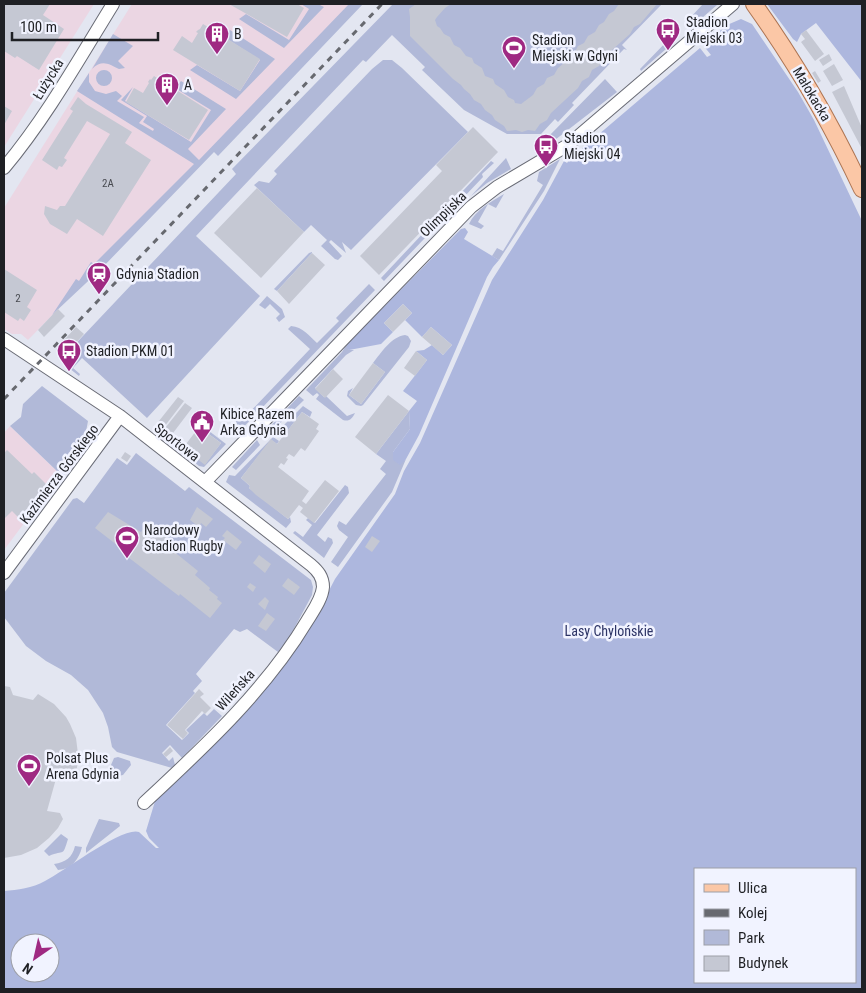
<svg xmlns="http://www.w3.org/2000/svg" width="866" height="993" font-family="'Roboto Condensed',sans-serif">
  <style>
    .commercial { fill: #ebd6e3 }
    .green { fill: #b1b9d8 }
    .forest { fill: #adb7de; fill-rule: evenodd }
    .building { fill: #c5c8d3 }
    .lines { fill: none; stroke-linecap: round; stroke-linejoin: round }
    .minor-casing { stroke: #696b75; stroke-width: 14 }
    .major-casing { stroke: #ad7452; stroke-width: 18 }
    .minor { stroke: #fff; stroke-width: 12 }
    .major { stroke: #fbc7a6; stroke-width: 16 }
    .rail { stroke: #67696f; stroke-width: 3; stroke-dasharray: 6 6; stroke-linecap: butt }
    .labels { text-anchor: middle; dominant-baseline: central; stroke-width: 5; stroke-linejoin: round; paint-order: stroke }
    .number-label { font-size: 11px; fill: #484a50 }
    .poi-label { font-size: 14px; fill: #1f2024; stroke: #f1f3ff; text-anchor: start }
    .street-label { font-size: 14px; fill: #1f2024; stroke: #f1f3ff }
    .park-label { font-size: 14px; fill: #2d3466; stroke: #f1f3ff }
  </style>
  <rect width="100%" height="100%" fill="#e3e6f1"/>
  <path class="commercial" d="M 4,4 L 94,4 L 4,147 Z
    M 132,4 L 357,4 L 28,340 L 21,334 L 12,334 L 4,329 L 4,208 Z
    M 10,426 L 63,477 L 49,495 L 46,494 L 4,550 L 4,433 Z"/>
  <path class="green" d="M 301,4 L 318,4 L 324,7 L 284,48 L 239,19 L 246,14 L 289,40 L 309,9 Z
    M 349,4 L 363,4 L 218,156 L 214,152 L 101,269 L 52,315 L 76,279 L 79,281 L 91,262 L 94,264 L 194,164 L 77,91 L 89,73 L 89,82 L 95,91 L 106,94 L 116,91 L 122,96 L 117,101 L 144,117 L 139,123 L 153,131 L 154,129 L 143,122 L 147,116 L 121,100 L 133,87 L 125,101 L 191,142 L 211,110 L 175,88 L 181,81 L 226,109 L 188,149 L 199,160 Z
    M 393,4 L 662,4 L 622,45 L 627,50 L 624,49 L 572,103 L 574,105 L 558,122 L 555,119 L 541,134 L 507,134 L 464,110 L 422,70 L 425,67 L 392,35 L 366,62 L 363,60 L 196,236 L 260,296 L 147,418 L 82,358 L 73,368 L 80,374 L 79,376 L 64,364 L 64,356 L 236,174 L 232,169 Z
    M 703,4 L 717,5 L 695,24 L 693,24 L 689,19 Z
    M 230,30 L 275,59 L 236,99 L 190,70 L 197,65 L 240,91 L 260,60 L 224,37 Z
    M 113,34 L 133,46 L 118,61 L 125,68 L 119,69 C 109,64 102,59 92,69 Z
    M 672,36 L 675,40 L 674,42 L 641,71 L 640,69 Z
    M 383,60 L 392,60 L 402,68 L 468,132 L 351,250 L 342,242 L 346,253 L 331,240 L 329,242 L 342,256 L 338,260 L 335,259 L 321,246 L 327,240 L 311,225 L 304,232 L 254,185 L 259,181 L 269,183 L 277,174 L 274,171 L 372,69 Z
    M96 78a8 8 0 1 1 16 0a8 8 0 1 1-16 0Z
    M 605,79 L 617,92 L 551,143 L 548,137 Z
    M 506,158 L 511,169 L 487,183 L 471,196 Z
    M 560,159 L 544,191 L 499,260 L 492,256 L 497,248 L 503,251 L 543,185 L 537,181 L 539,172 Z
    M 491,161 L 494,163 L 482,174 L 483,177 L 384,281 L 381,278 Z
    M 504,194 L 496,208 L 488,204 L 478,222 L 484,226 L 481,229 L 469,224 C 475,210 492,201 504,194 Z
    M 312,252 L 312,253 L 277,291 L 274,289 L 309,253 Z
    M 369,284 L 375,290 L 235,436 C 232,426 236,420 242,413 L 246,416 L 310,349 L 288,329 L 291,326 C 303,327 309,336 317,343 L 339,321 L 336,318 Z
    M 267,296 L 282,309 L 285,317 L 279,322 L 276,318 L 280,314 L 270,304 L 265,309 L 259,305 Z
    M 405,335 L 408,336 L 411,341 L 409,347 L 363,405 L 361,406 L 356,405 L 347,396 L 348,391 L 353,388 L 349,395 L 361,404 L 385,372 L 373,363 C 381,353 391,337 405,335 Z
    M 347,344 L 349,350 L 354,350 L 346,355 L 315,388 L 324,397 L 326,396 L 347,416 L 355,413 C 352,419 349,422 343,420 L 316,399 L 319,395 L 317,393 L 313,396 L 306,390 L 342,352 Z
    M 42,386 L 88,421 C 85,441 76,459 64,475 L 59,473 L 10,426 L 21,417 L 23,404 Z
    M 299,396 L 304,400 L 267,436 L 264,433 Z
    M 303,406 L 312,412 L 310,417 L 302,412 L 285,434 L 279,430 Z
    M 409,411 L 410,429 L 393,452 L 399,464 L 406,459 L 392,492 L 338,567 L 331,562 L 348,537 L 339,530 L 337,526 L 339,521 L 346,525 L 386,474 L 380,469 L 386,461 L 376,454 Z
    M 200,424 L 226,444 L 204,467 L 199,466 L 180,451 L 183,448 L 205,464 L 221,443 L 199,427 Z
    M 273,437 L 279,441 L 277,444 L 271,440 L 241,478 L 250,486 L 249,488 L 288,519 L 290,517 L 291,522 L 286,528 L 226,482 L 229,475 L 235,476 Z
    M 257,440 L 260,445 L 236,470 L 232,467 Z
    M 136,453 L 185,491 L 189,487 L 311,580 L 313,587 L 312,595 L 288,640 L 278,652 L 247,629 L 240,632 L 234,629 L 196,674 L 202,681 L 193,691 L 195,693 L 166,725 L 182,740 L 189,733 L 186,730 L 204,713 L 207,716 L 214,709 L 222,716 L 182,758 L 170,745 L 162,753 L 169,761 L 173,757 L 175,765 L 172,768 L 117,752 L 112,747 L 108,727 L 103,713 L 88,690 L 71,675 L 46,661 L 26,646 L 4,617 L 4,593 L 73,499 L 77,498 L 84,503 L 117,458 L 127,465 Z
    M 345,485 L 348,487 L 349,493 L 317,535 L 325,542 L 328,537 L 332,539 L 333,543 L 324,558 L 293,533 L 295,531 L 303,537 L 312,525 L 306,520 L 308,518 L 315,523 Z
    M 118,757 L 130,761 L 131,765 L 123,775 L 118,776 L 114,774 L 111,765 L 114,758 Z
    M 99,819 L 119,823 L 120,826 L 86,853 L 86,848 Z
    M 61,834 L 68,839 C 62,858 65,849 49,856 L 44,851 Z
    M 75,846 L 82,847 C 79,859 72,869 58,870 L 54,864 C 66,862 72,858 75,846 Z"/>
  <path class="forest" d="M 767,4 L 862,4 L 862,82 L 816,23 L 801,34 L 797,42 L 793,39 Z
    M 741,19 L 752,24 L 798,92 L 814,120 L 862,221 L 862,989 L 4,989 L 4,891 C 18,890 32,888 45,881 C 63,872 123,826 139,832 L 156,848 L 159,848 L 149,838 L 146,831 L 156,798 L 322,604 L 335,579 L 395,494 L 404,471 L 420,443 L 492,280 L 543,200 L 564,161 L 567,163 L 571,158 L 700,48 L 707,57 L 711,55 L 703,45 L 727,25 ZM 695,869 L 855,869 L 855,982 L 695,982 ZM 20,943 L 50,943 L 50,973 L 20,973 Z
    M 465,228 L 468,232 L 464,239 L 499,260 L 493,267 L 487,277 L 419,435 L 406,459 L 400,465 L 393,460 L 393,452 L 410,429 L 409,411 L 417,401 L 403,391 L 427,360 L 416,351 L 424,350 L 432,345 L 443,355 L 452,345 L 431,327 L 422,337 L 405,320 L 412,313 L 403,304 L 384,323 L 393,332 L 381,344 L 349,350 L 347,348 L 347,344 L 461,229 Z"/>
  <path class="building" d="M 4,4 L 50,4 L 43,15 L 64,29 L 39,70 L 17,56 L 15,58 L 4,51 Z
    M 229,4 L 297,4 L 304,8 L 287,37 Z
    M 416,4 L 451,4 L 445,8 L 437,17 L 435,20 L 437,26 L 440,28 L 444,34 L 450,37 L 454,45 L 460,48 L 466,56 L 472,58 L 474,63 L 482,68 L 485,76 L 493,79 L 495,84 L 504,90 L 508,97 L 514,100 L 515,103 L 521,104 L 533,95 L 537,88 L 544,84 L 547,78 L 554,75 L 558,68 L 564,63 L 568,57 L 575,52 L 578,46 L 584,43 L 588,36 L 595,32 L 599,25 L 604,22 L 609,14 L 614,11 L 619,4 L 657,4 L 640,24 L 634,27 L 630,34 L 612,50 L 609,56 L 603,60 L 599,66 L 592,70 L 589,77 L 582,81 L 578,88 L 551,113 L 547,120 L 540,124 L 535,131 L 528,130 L 522,132 L 516,130 L 507,131 L 504,126 L 495,120 L 492,115 L 485,110 L 481,104 L 474,100 L 470,94 L 464,89 L 461,85 L 453,79 L 410,36 L 410,17 L 409,9 Z
    M 203,24 L 260,59 L 240,91 L 173,50 L 182,36 L 192,43 L 198,33 L 196,32 L 198,30 L 200,29 Z
    M 806,30 L 824,54 L 815,61 L 801,42 L 805,39 L 801,34 Z
    M 829,54 L 832,60 L 823,66 L 819,60 Z
    M 834,64 L 843,80 L 832,86 L 823,71 Z
    M 815,71 L 821,81 L 818,83 L 812,73 Z
    M 154,76 L 208,110 L 189,140 L 126,102 L 134,88 L 143,93 L 149,83 L 148,82 L 150,79 L 151,80 Z
    M 844,86 L 862,128 L 862,149 L 832,92 Z
    M 78,97 L 86,104 L 132,132 L 125,143 L 151,160 L 103,236 L 77,219 L 67,234 L 50,224 L 44,214 L 45,206 L 57,210 L 60,206 L 65,206 L 110,134 L 87,121 L 64,158 L 67,160 L 62,167 L 59,166 L 57,170 L 42,160 L 73,111 L 70,109 Z
    M 4,106 L 12,111 L 4,125 Z
    M 473,127 L 498,152 L 379,275 L 360,256 L 442,171 L 436,165 Z
    M 257,188 L 304,232 L 261,278 L 214,233 Z
    M 312,253 L 325,265 L 289,304 L 277,291 Z
    M 4,269 L 37,290 L 27,307 L 31,310 L 24,321 L 20,318 L 18,321 L 4,312 Z
    M 403,304 L 412,313 L 393,332 L 384,323 Z
    M 58,309 L 65,316 L 44,337 L 38,330 Z
    M 76,327 L 84,334 L 64,356 L 56,349 Z
    M 431,327 L 452,345 L 443,355 L 422,337 Z
    M 416,351 L 427,360 L 415,376 L 404,368 Z
    M 373,363 L 385,372 L 361,404 L 349,395 Z
    M 333,369 L 343,379 L 325,398 L 315,389 Z
    M 388,395 L 409,411 L 376,454 L 355,437 Z
    M 178,397 L 184,401 L 161,431 L 155,426 Z
    M 185,403 L 192,408 L 170,437 L 162,432 Z
    M 302,412 L 319,424 L 316,429 L 319,431 L 305,451 L 301,448 L 294,457 L 289,454 L 286,458 L 288,459 L 284,465 L 281,463 L 278,467 L 309,491 L 302,501 L 306,504 L 325,480 L 339,491 L 314,523 L 300,512 L 303,508 L 299,505 L 288,519 L 256,495 L 249,488 L 250,486 L 241,478 L 271,439 L 277,444 Z
    M 199,427 L 221,443 L 205,465 L 183,448 Z
    M 7,450 L 32,474 L 34,472 L 50,488 L 30,508 L 33,511 L 22,521 L 12,511 L 4,519 L 4,453 Z
    M 125,452 L 131,456 L 127,462 L 121,458 Z
    M 197,507 L 213,519 L 206,527 L 201,523 L 199,527 L 190,520 Z
    M 108,512 L 141,532 L 147,524 L 171,540 L 167,546 L 198,571 L 195,575 L 210,588 L 209,590 L 218,597 L 217,599 L 222,603 L 210,618 L 180,594 L 179,596 L 154,577 L 124,554 L 126,552 L 95,528 Z
    M 227,530 L 242,542 L 236,550 L 223,540 L 225,538 L 222,536 Z
    M 372,536 L 380,541 L 372,552 L 365,547 Z
    M 259,555 L 271,564 L 265,573 L 253,563 Z
    M 288,578 L 300,587 L 294,595 L 282,586 Z
    M 250,583 L 256,587 L 253,592 L 247,587 Z
    M 265,597 L 269,601 L 265,610 L 258,604 Z
    M 267,613 L 275,619 L 266,631 L 258,626 Z
    M 4,686 L 10,687 L 13,695 L 33,700 L 38,694 L 54,704 L 66,717 L 70,724 L 76,738 L 78,754 L 77,768 L 72,771 L 59,768 L 47,811 L 60,813 L 63,819 L 58,828 L 49,838 L 37,848 L 21,855 L 4,858 Z
    M 199,689 L 204,694 L 200,697 L 211,708 L 205,714 L 202,711 L 185,730 L 188,733 L 183,739 L 167,725 Z
    M 170,747 L 173,751 L 166,757 L 163,754 Z"/>
  <g class="lines">
    <defs>
      <path id="minor" d="M 4,168 C 46,118 79,59 113,4
        M 4,339 L 120,416 L 311,565 C 318,571 323,577 323,587 C 322,599 313,611 307,621 C 265,691 203,748 144,803
        M 205,482 L 471,207 L 497,187 L 568,145 L 733,4
        M 4,573 L 120,416"/>
      <path id="major" d="M 754,4 C 796,63 831,123 862,189"/>
    </defs>
    <use href="#minor" class="minor-casing"/>
    <use href="#major" class="major-casing"/>
    <use href="#minor" class="minor"/>
    <use href="#major" class="major"/>
    <path class="rail" d="M 4,399 L 382,4"/>
  </g>
  <defs>
    <symbol id="bus-pin" viewBox="-11 -11 22 30"><path d="M0 17L-7.5 6A9.5 9.5 0 1 1 7.5 6Z" fill="#9f2982" stroke="#f1f3ff"/><path d="M-5-6H5V4H4V6H2V4H-2V6H-4V4H-5ZM-3.5-4V0h7V-4ZM-3.5 1.2v1.5H-2V1.2ZM2 1.2v1.5H3.5V1.2Z" fill="#fff"/></symbol>
    <symbol id="building-pin" viewBox="-11 -11 22 30"><path d="M0 17L-7.5 6A9.5 9.5 0 1 1 7.5 6Z" fill="#9f2982" stroke="#f1f3ff"/><path d="M-4-6H4V6H1V3H-1V6H-4ZM-2.5-4.3h1.7v1.8h-1.7ZM.8-4.3h1.7v1.8H.8ZM-2.5-1h1.7V.8h-1.7ZM.8-1h1.7V.8H.8Z" fill="#fff"/></symbol>
    <symbol id="stadium-pin" viewBox="-11 -11 22 30"><path d="M0 17L-7.5 6A9.5 9.5 0 1 1 7.5 6Z" fill="#9f2982" stroke="#f1f3ff"/><path d="M0-5a6.5 5 0 1 0 0 10a6.5 5 0 1 0 0-10ZM-3.5-1.8h7v3.6h-7Z" fill="#fff"/></symbol>
    <symbol id="station-pin" viewBox="-11 -11 22 30"><path d="M0 17L-7.5 6A9.5 9.5 0 1 1 7.5 6Z" fill="#9f2982" stroke="#f1f3ff"/><path d="M-3-6H3Q5-6 5-4V2Q5 4 3 4L4.5 6H3L1.5 4h-3L-3 6H-4.5L-3 4Q-5 4-5 2V-4Q-5-6-3-6ZM-3.5-4v3h7v-3ZM-3.5 1v1.5H-2V1ZM2 1v1.5H3.5V1Z" fill="#fff"/></symbol>
    <symbol id="civic-pin" viewBox="-11 -11 22 30"><path d="M0 17L-7.5 6A9.5 9.5 0 1 1 7.5 6Z" fill="#9f2982" stroke="#f1f3ff"/><path d="M-.6-6.5H3V-4.5H.6V-3L4-1V1h2V6H-6V1h2V-1L-.6-3ZM-1.2 2.5V6h2.4V2.5Z" fill="#fff"/></symbol>
  </defs>
  <g fill-rule="evenodd">
    <use href="#bus-pin" x="654" y="16" width="28" height="38"/>
    <use href="#building-pin" x="203" y="20" width="28" height="38"/>
    <use href="#stadium-pin" x="500" y="34" width="28" height="38"/>
    <use href="#building-pin" x="153" y="71" width="28" height="38"/>
    <use href="#bus-pin" x="532" y="132" width="28" height="38"/>
    <use href="#station-pin" x="85" y="260" width="28" height="38"/>
    <use href="#bus-pin" x="55" y="337" width="28" height="38"/>
    <use href="#civic-pin" x="188" y="408" width="28" height="38"/>
    <use href="#stadium-pin" x="113" y="524" width="28" height="38"/>
    <use href="#stadium-pin" x="15" y="752" width="28" height="38"/>
  </g>
  <g class="labels">
    <g class="number-label">
      <text x="108" y="183">2A</text>
      <text x="18" y="298">2</text>
    </g>
    <g class="poi-label">
      <text x="686" y="22">Stadion<tspan x="686" dy="16">Miejski 03</tspan></text>
      <text x="234" y="34">B</text>
      <text x="532" y="40">Stadion<tspan x="532" dy="16">Miejski w Gdyni</tspan></text>
      <text x="184" y="85">A</text>
      <text x="564" y="138">Stadion<tspan x="564" dy="16">Miejski 04</tspan></text>
      <text x="116" y="274">Gdynia Stadion</text>
      <text x="86" y="351">Stadion PKM 01</text>
      <text x="220" y="414">Kibice Razem<tspan x="220" dy="16">Arka Gdynia</tspan></text>
      <text x="144" y="530">Narodowy<tspan x="144" dy="16">Stadion Rugby</tspan></text>
      <text x="46" y="758">Polsat Plus<tspan x="46" dy="16">Arena Gdynia</tspan></text>
    </g>
    <g class="street-label">
      <text transform="translate(48 79) rotate(-58)">Łużycka</text>
      <text transform="translate(812 94) rotate(59)">Małokacka</text>
      <text transform="translate(443 214) rotate(-44)">Olimpijska</text>
      <text transform="translate(177 442) rotate(38)">Sportowa</text>
      <text transform="translate(59 474) rotate(-53)">Kazimierza Górskiego</text>
      <text transform="translate(235 690) rotate(-48)">Wileńska</text>
    </g>
    <g class="park-label">
      <text x="609" y="631">Lasy Chylońskie</text>
    </g>
  </g>
  <rect width="866" height="993" fill="none" stroke="#1f2024" stroke-width="10"/>
  <rect x="694" y="868" width="162" height="115" fill="#f1f3ff" stroke="#9d9fa7"/>
  <rect x="704" y="884" width="25" height="8" fill="#fbc7a6" stroke="#9d9fa7"/>
  <text x="738" y="893" font-size="15" fill="#1f2024">Ulica</text>
  <rect x="704" y="909" width="25" height="8" fill="#67696f" stroke="#9d9fa7"/>
  <text x="738" y="918" font-size="15" fill="#1f2024">Kolej</text>
  <rect x="704" y="930" width="25" height="15" fill="#b1b9d8" stroke="#9d9fa7"/>
  <text x="738" y="943" font-size="15" fill="#1f2024">Park</text>
  <rect x="704" y="956" width="25" height="15" fill="#c5c8d3" stroke="#9d9fa7"/>
  <text x="738" y="968" font-size="15" fill="#1f2024">Budynek</text>
  <g transform="translate(35 958) rotate(214)"><circle r="24" fill="#f1f3ff" stroke="#9d9fa7"/>
  <path d="M0-4L9 19L0 12L-9 19Z" fill="#9f2982"/>
  <text y="-8" font-size="14" font-weight="bold" text-anchor="middle" fill="#1f2024">N</text>
  </g>
  <path d="M12 32v8h146v-8" fill="none" stroke="#1f2024" stroke-width="2.5"/>
  <text x="20" y="32" font-size="15" fill="#1f2024" stroke="#f1f3ff" stroke-width="4" paint-order="stroke">100 m</text>
</svg>
